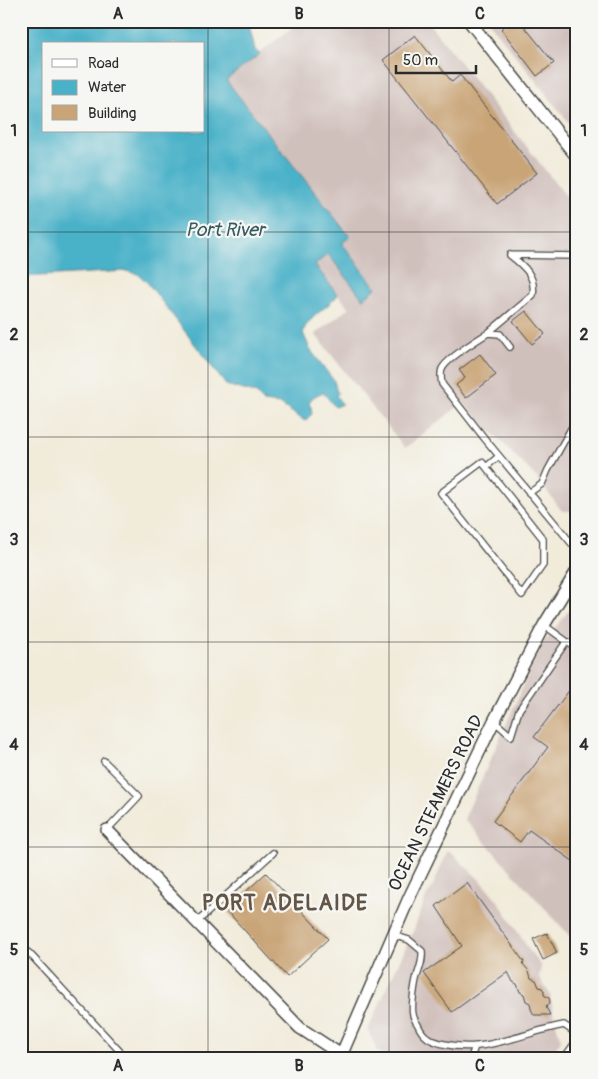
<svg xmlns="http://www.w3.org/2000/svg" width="598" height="1079" font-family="Pangolin,sans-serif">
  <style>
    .industrial { fill: #d0c0bc }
    .water { fill: #49b1c8; stroke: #3a6e7a; fill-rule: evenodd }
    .building { fill: #c9a477 }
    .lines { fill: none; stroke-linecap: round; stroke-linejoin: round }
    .lane-casing { stroke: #494845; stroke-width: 8 }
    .street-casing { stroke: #494845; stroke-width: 14 }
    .lane { stroke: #fff; stroke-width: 5.5 }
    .street { stroke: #fff; stroke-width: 11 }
    .grid { fill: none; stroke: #2b2b2b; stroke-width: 1; stroke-opacity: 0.55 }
    .labels { text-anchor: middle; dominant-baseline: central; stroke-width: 4.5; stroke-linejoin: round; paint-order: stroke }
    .street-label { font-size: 18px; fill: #2b2b2b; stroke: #f6f6f2 }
    .water-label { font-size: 19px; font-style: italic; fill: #365a62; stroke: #f6f6f2 }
    .district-label { font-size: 22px; font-weight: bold; letter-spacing: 1px; fill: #625546; stroke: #f6f6f2 }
    .neatline { fill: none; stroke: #2b2b2b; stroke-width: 2 }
    .grid-label { font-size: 16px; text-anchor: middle; font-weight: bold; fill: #2b2b2b }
  </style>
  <rect width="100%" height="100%" fill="#f6f6f2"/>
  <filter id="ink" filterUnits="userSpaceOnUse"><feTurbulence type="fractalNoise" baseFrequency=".02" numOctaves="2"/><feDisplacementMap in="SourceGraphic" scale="10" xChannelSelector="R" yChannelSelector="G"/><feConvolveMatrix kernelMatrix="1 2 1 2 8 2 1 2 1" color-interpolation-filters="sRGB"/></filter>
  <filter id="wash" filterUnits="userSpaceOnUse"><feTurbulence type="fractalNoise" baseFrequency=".0096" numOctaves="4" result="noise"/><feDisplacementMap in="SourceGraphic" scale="20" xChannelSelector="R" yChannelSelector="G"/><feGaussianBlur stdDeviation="1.12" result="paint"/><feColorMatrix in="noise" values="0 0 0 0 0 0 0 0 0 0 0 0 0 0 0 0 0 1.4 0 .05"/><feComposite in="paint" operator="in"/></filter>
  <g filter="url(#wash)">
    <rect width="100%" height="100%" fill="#f1ebda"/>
    <path class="industrial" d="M 300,21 L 427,21 L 577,210 L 577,511 L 562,511 L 536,477 L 463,403 L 405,448 L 315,334 L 349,308 L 315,265 L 328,254 L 363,299 L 376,288 L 341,243 L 349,237 L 226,80 Z
      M 489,21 L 577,21 L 577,133 L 489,22 Z
      M 577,600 L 577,944 L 464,819 L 541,646 Z
      M 448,850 L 484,884 L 498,901 L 529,950 L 541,965 L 540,975 L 538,976 L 550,994 L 554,1017 L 561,1040 L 549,1058 L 391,1058 L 376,1051 L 376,1049 L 368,1029 L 413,932 L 426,897 L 432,888 Z"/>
    <path class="water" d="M 21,21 L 247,21 L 249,24 L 255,50 L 260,54 L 226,80 L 350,237 L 342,243 L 376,288 L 363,299 L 328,254 L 315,265 L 338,295 C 327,308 310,316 303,331 C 304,338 308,342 309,348 L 334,381 C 336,386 335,389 338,393 L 336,396 L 342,404 L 335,407 L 323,392 C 317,395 311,397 309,403 L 311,407 L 312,414 L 305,421 L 280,404 L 264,402 L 255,393 L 226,385 L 147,282 L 138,274 L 126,271 L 21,277 ZM 44,44 L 204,44 L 204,131 L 44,131 Z"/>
    <g id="blocks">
      <path class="building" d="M 511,21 L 520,21 L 554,63 L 537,76 L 501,29 Z
        M 415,35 L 452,82 L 460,75 L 537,173 L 497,204 L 383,60 Z
        M 526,311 L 545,334 L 532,344 L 513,321 Z
        M 480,354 L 496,375 L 466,398 L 456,385 L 465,378 L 459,370 Z
        M 577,680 L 577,864 L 529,830 L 520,842 L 493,821 L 548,747 L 534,737 Z
        M 266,873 L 328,939 L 287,977 L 226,910 Z
        M 467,883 L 524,962 L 522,963 L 529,971 L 531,978 L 536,980 L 539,987 L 542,988 L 544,991 L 544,995 L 549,998 L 550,1002 L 546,1007 L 550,1015 L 534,1015 L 531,1009 L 530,1003 L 526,1001 L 524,994 L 520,992 L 517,984 L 513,982 L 508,972 L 452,1012 L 424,973 L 462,946 L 436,906 Z
        M 547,933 L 557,953 L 543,960 L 533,939 Z"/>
    </g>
  </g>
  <g filter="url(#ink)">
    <use href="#blocks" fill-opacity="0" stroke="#494845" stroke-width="1"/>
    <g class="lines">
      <defs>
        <path id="lane" d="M 510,255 L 577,256
          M 488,333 L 533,295 C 536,276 524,266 510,255
          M 510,347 L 500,334 L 488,333 C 477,340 447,358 442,369 C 440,374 441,379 442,384 L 485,439 L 577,550
          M 482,462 L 543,539 L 543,565 L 522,595 L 441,493 Z
          M 486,467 L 499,456
          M 529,493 L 542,484 L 548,470 L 577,418
          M 567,585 L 577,592
          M 544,625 L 577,649
          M 494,721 L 511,736 L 519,710 L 566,642
          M 104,761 L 139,796 L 107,830
          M 197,922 L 273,853
          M 393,935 L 409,940 L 422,951 C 423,961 420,967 417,976 C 415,982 411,1008 413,1014 C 413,1017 416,1022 418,1025 C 423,1037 431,1041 444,1044 C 486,1054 524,1032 564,1025 L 577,1034
          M 21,947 L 30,954 L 126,1058
          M 471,1058 L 475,1046
          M 564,1058 L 577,1040"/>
        <path id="street" d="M 469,21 L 577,157
          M 107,830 L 300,1028 L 346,1058
          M 340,1058 L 409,898 L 494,721 L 544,625 L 577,571"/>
      </defs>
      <use href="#lane" class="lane-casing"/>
      <use href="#street" class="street-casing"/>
      <use href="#lane" class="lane"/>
      <use href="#street" class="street"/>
    </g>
  </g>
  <path class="grid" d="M 208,21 L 208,1058M 389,21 L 389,1058M 21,232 L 577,232M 21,437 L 577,437M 21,642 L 577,642M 21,847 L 577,847"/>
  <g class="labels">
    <g class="street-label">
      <text transform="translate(436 803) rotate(-64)">OCEAN STEAMERS ROAD</text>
    </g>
    <g class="water-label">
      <text x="225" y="230">Port River</text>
    </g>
    <g class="district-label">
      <text x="285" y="903">PORT ADELAIDE</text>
    </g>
  </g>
  <rect width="598" height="1079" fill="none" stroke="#f6f6f2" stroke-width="55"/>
  <rect x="42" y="42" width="162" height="90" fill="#f6f6f2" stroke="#a5a5a2"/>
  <rect x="52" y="59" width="25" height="8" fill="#ffffff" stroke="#a5a5a2"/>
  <text x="88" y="68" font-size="15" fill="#2b2b2b">Road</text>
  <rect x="52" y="80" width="25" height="15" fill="#49b1c8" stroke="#a5a5a2"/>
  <text x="88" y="92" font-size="15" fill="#2b2b2b">Water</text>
  <rect x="52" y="105" width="25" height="15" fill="#c9a477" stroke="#a5a5a2"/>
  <text x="88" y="118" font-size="15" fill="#2b2b2b">Building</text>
  <path d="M396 65v8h80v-8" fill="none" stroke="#2b2b2b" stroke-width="2.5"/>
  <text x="403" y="65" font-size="15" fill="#2b2b2b" stroke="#f6f6f2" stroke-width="4" paint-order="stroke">50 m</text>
  <rect x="28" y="28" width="542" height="1024" class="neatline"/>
  <g class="grid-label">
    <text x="118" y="19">A</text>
    <text x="299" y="19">B</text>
    <text x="480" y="19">C</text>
    <text x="14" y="136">1</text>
    <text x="584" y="136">1</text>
    <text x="14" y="340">2</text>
    <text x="584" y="340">2</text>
    <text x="14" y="545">3</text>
    <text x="584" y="545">3</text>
    <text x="14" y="750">4</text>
    <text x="584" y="750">4</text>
    <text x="14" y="955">5</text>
    <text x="584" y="955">5</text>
    <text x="118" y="1071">A</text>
    <text x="299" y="1071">B</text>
    <text x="480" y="1071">C</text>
  </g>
</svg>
